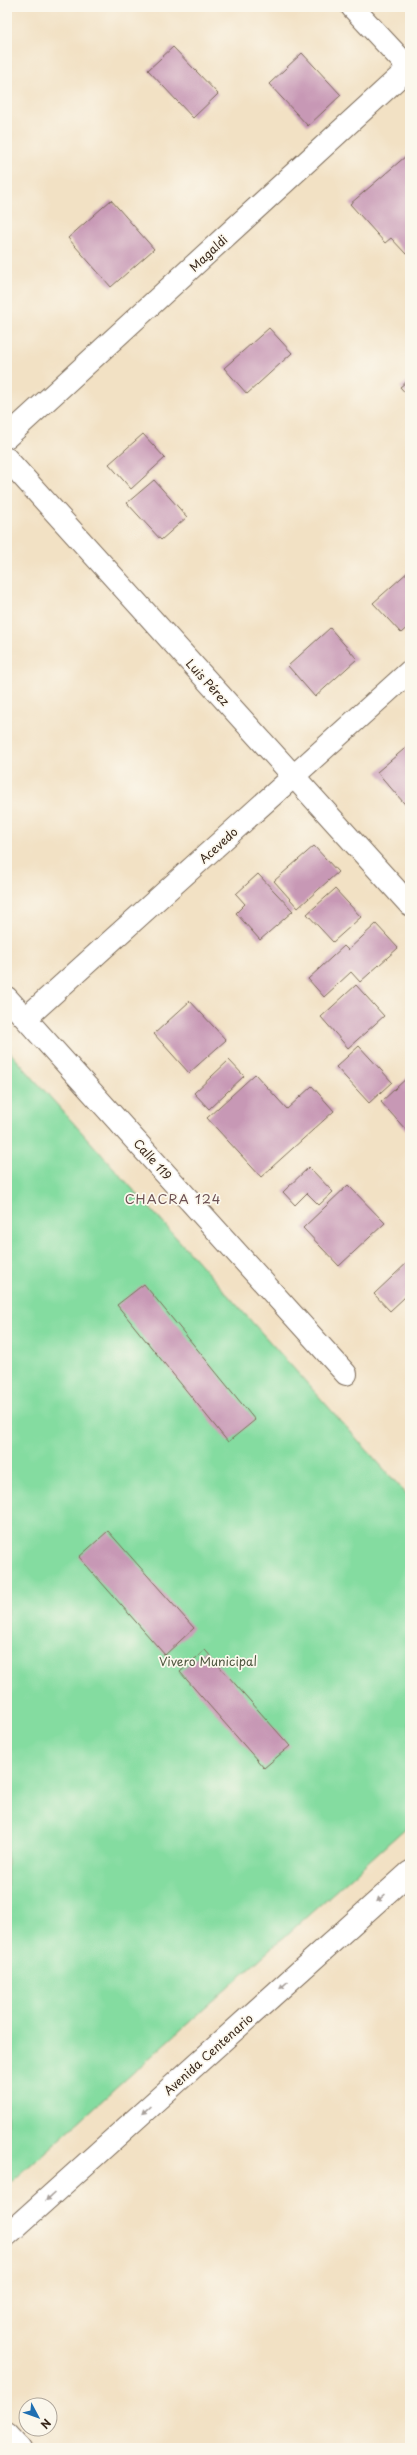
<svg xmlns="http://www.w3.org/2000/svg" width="417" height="2455" font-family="'Playpen Sans',sans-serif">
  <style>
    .green { fill: #84dca0; stroke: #60835f }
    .building { fill: #c798b5 }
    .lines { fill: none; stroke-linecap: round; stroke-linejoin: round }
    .street-casing { stroke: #7b6a58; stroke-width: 24 }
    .secondary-casing { stroke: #7b6a58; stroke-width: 24 }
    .primary-casing { stroke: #7b6a58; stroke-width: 24 }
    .street { stroke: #fff; stroke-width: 22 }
    .secondary { stroke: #fff; stroke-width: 22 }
    .primary { stroke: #fff; stroke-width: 22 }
    .oneway { fill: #a79f9a }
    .labels { text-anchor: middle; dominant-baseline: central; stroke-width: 3.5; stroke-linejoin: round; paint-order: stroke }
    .street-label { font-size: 12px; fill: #3b2a1e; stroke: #fbf7ec }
    .park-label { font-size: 12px; fill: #4d563e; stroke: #fbf7ec }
    .neighbourhood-label { font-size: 13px; letter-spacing: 1px; fill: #6c5053; stroke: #fbf7ec }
  </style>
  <rect width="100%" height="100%" fill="#fbf7ec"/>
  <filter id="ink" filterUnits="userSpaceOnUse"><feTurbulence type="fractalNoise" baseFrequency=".025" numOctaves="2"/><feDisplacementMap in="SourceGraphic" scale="8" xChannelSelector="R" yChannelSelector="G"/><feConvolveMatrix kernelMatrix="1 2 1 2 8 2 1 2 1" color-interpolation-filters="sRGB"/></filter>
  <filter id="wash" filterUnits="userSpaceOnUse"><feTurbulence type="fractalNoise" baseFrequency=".012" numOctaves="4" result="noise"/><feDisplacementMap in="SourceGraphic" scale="16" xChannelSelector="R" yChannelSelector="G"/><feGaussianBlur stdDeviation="0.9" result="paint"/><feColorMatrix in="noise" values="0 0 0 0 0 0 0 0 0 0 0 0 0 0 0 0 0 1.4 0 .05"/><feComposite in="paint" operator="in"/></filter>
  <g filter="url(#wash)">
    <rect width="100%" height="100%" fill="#f2e1c4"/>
    <path class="green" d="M 7,1049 L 410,1498 L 410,1824 L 7,2186 Z"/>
    <g id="blocks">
      <path class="building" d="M 173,47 L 218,94 L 193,118 L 148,70 Z
        M 302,53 L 341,95 L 308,126 L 269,84 Z
        M 406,156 L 410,160 L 410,251 L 406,254 L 391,238 L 385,243 L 350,204 Z
        M 111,200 L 154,249 L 111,287 L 68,238 Z
        M 269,328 L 292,353 L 247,394 L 224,368 Z
        M 410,379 L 410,398 L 400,387 Z
        M 143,434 L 165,458 L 131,489 L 109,464 Z
        M 154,480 L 187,517 L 161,540 L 127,503 Z
        M 410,570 L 410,625 L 401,633 L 373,603 Z
        M 330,628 L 357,659 L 315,697 L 288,666 Z
        M 410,744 L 410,810 L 377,772 Z
        M 314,846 L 338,872 L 298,908 L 274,881 Z
        M 258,874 L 293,911 L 260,940 L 236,913 L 245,904 L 236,894 Z
        M 335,889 L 361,917 L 333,942 L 307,914 Z
        M 376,924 L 398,948 L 360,982 L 351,972 L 324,997 L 308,979 L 344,946 L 348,950 Z
        M 356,985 L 384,1016 L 348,1048 L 321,1017 Z
        M 190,1001 L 226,1040 L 189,1073 L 154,1034 Z
        M 359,1046 L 392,1082 L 369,1103 L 336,1067 Z
        M 229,1060 L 244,1076 L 209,1109 L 194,1093 Z
        M 255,1074 L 287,1109 L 312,1086 L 334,1111 L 261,1177 L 207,1118 Z
        M 410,1075 L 410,1126 L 406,1130 L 381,1102 Z
        M 309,1167 L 333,1192 L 319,1205 L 307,1193 L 295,1205 L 283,1192 Z
        M 348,1185 L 385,1223 L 339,1266 L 303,1228 Z
        M 410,1260 L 410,1302 L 405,1297 L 390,1311 L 374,1294 Z
        M 144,1284 L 255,1420 L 228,1442 L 117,1305 Z
        M 108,1531 L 194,1628 L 165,1655 L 79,1557 Z
        M 205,1650 L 290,1746 L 264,1768 L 180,1672 Z"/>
    </g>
  </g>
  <g filter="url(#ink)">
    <use href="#blocks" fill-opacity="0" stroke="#7b6a58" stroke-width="1"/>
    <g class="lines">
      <defs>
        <path id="street" d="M 7,437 L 409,68
          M 7,459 L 410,905
          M 7,998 L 346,1374
          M 26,1018 L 410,671"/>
        <path id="secondary" d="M 352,7 L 410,69
          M 7,2434 L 20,2448"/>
        <path id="primary" d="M 7,2235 L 410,1872"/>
      </defs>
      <use href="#street" class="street-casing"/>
      <use href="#secondary" class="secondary-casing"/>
      <use href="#primary" class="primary-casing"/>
      <use href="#street" class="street"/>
      <use href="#secondary" class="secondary"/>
      <use href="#primary" class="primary"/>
    </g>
    <defs><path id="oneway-solid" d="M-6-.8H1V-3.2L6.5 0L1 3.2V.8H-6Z"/></defs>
    <g class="oneway">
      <use href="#oneway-solid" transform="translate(381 1898) rotate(138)"/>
      <use href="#oneway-solid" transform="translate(284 1985) rotate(138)"/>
      <use href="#oneway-solid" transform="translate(146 2110) rotate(138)"/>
      <use href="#oneway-solid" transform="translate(50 2197) rotate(138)"/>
    </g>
  </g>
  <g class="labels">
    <g class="street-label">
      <text transform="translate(208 253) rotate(-43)">Magaldi</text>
      <text transform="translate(208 682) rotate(48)">Luis Pérez</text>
      <text transform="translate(218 845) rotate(-42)">Acevedo</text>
      <text transform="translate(153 1159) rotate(48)">Calle 119</text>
      <text transform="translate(208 2054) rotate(-42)">Avenida Centenario</text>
    </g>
    <g class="park-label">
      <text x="208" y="1661">Vivero Municipal</text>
    </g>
    <g class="neighbourhood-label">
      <text x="173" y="1198">CHACRA 124</text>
    </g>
  </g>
  <rect width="417" height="2455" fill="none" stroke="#fbf7ec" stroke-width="24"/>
  <g transform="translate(38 2417) rotate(131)"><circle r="19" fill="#fbf7ec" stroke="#aea59a"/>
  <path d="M0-3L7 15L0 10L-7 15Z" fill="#1f6fb2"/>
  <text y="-6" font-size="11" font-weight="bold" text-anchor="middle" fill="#3b2a1e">N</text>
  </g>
</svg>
